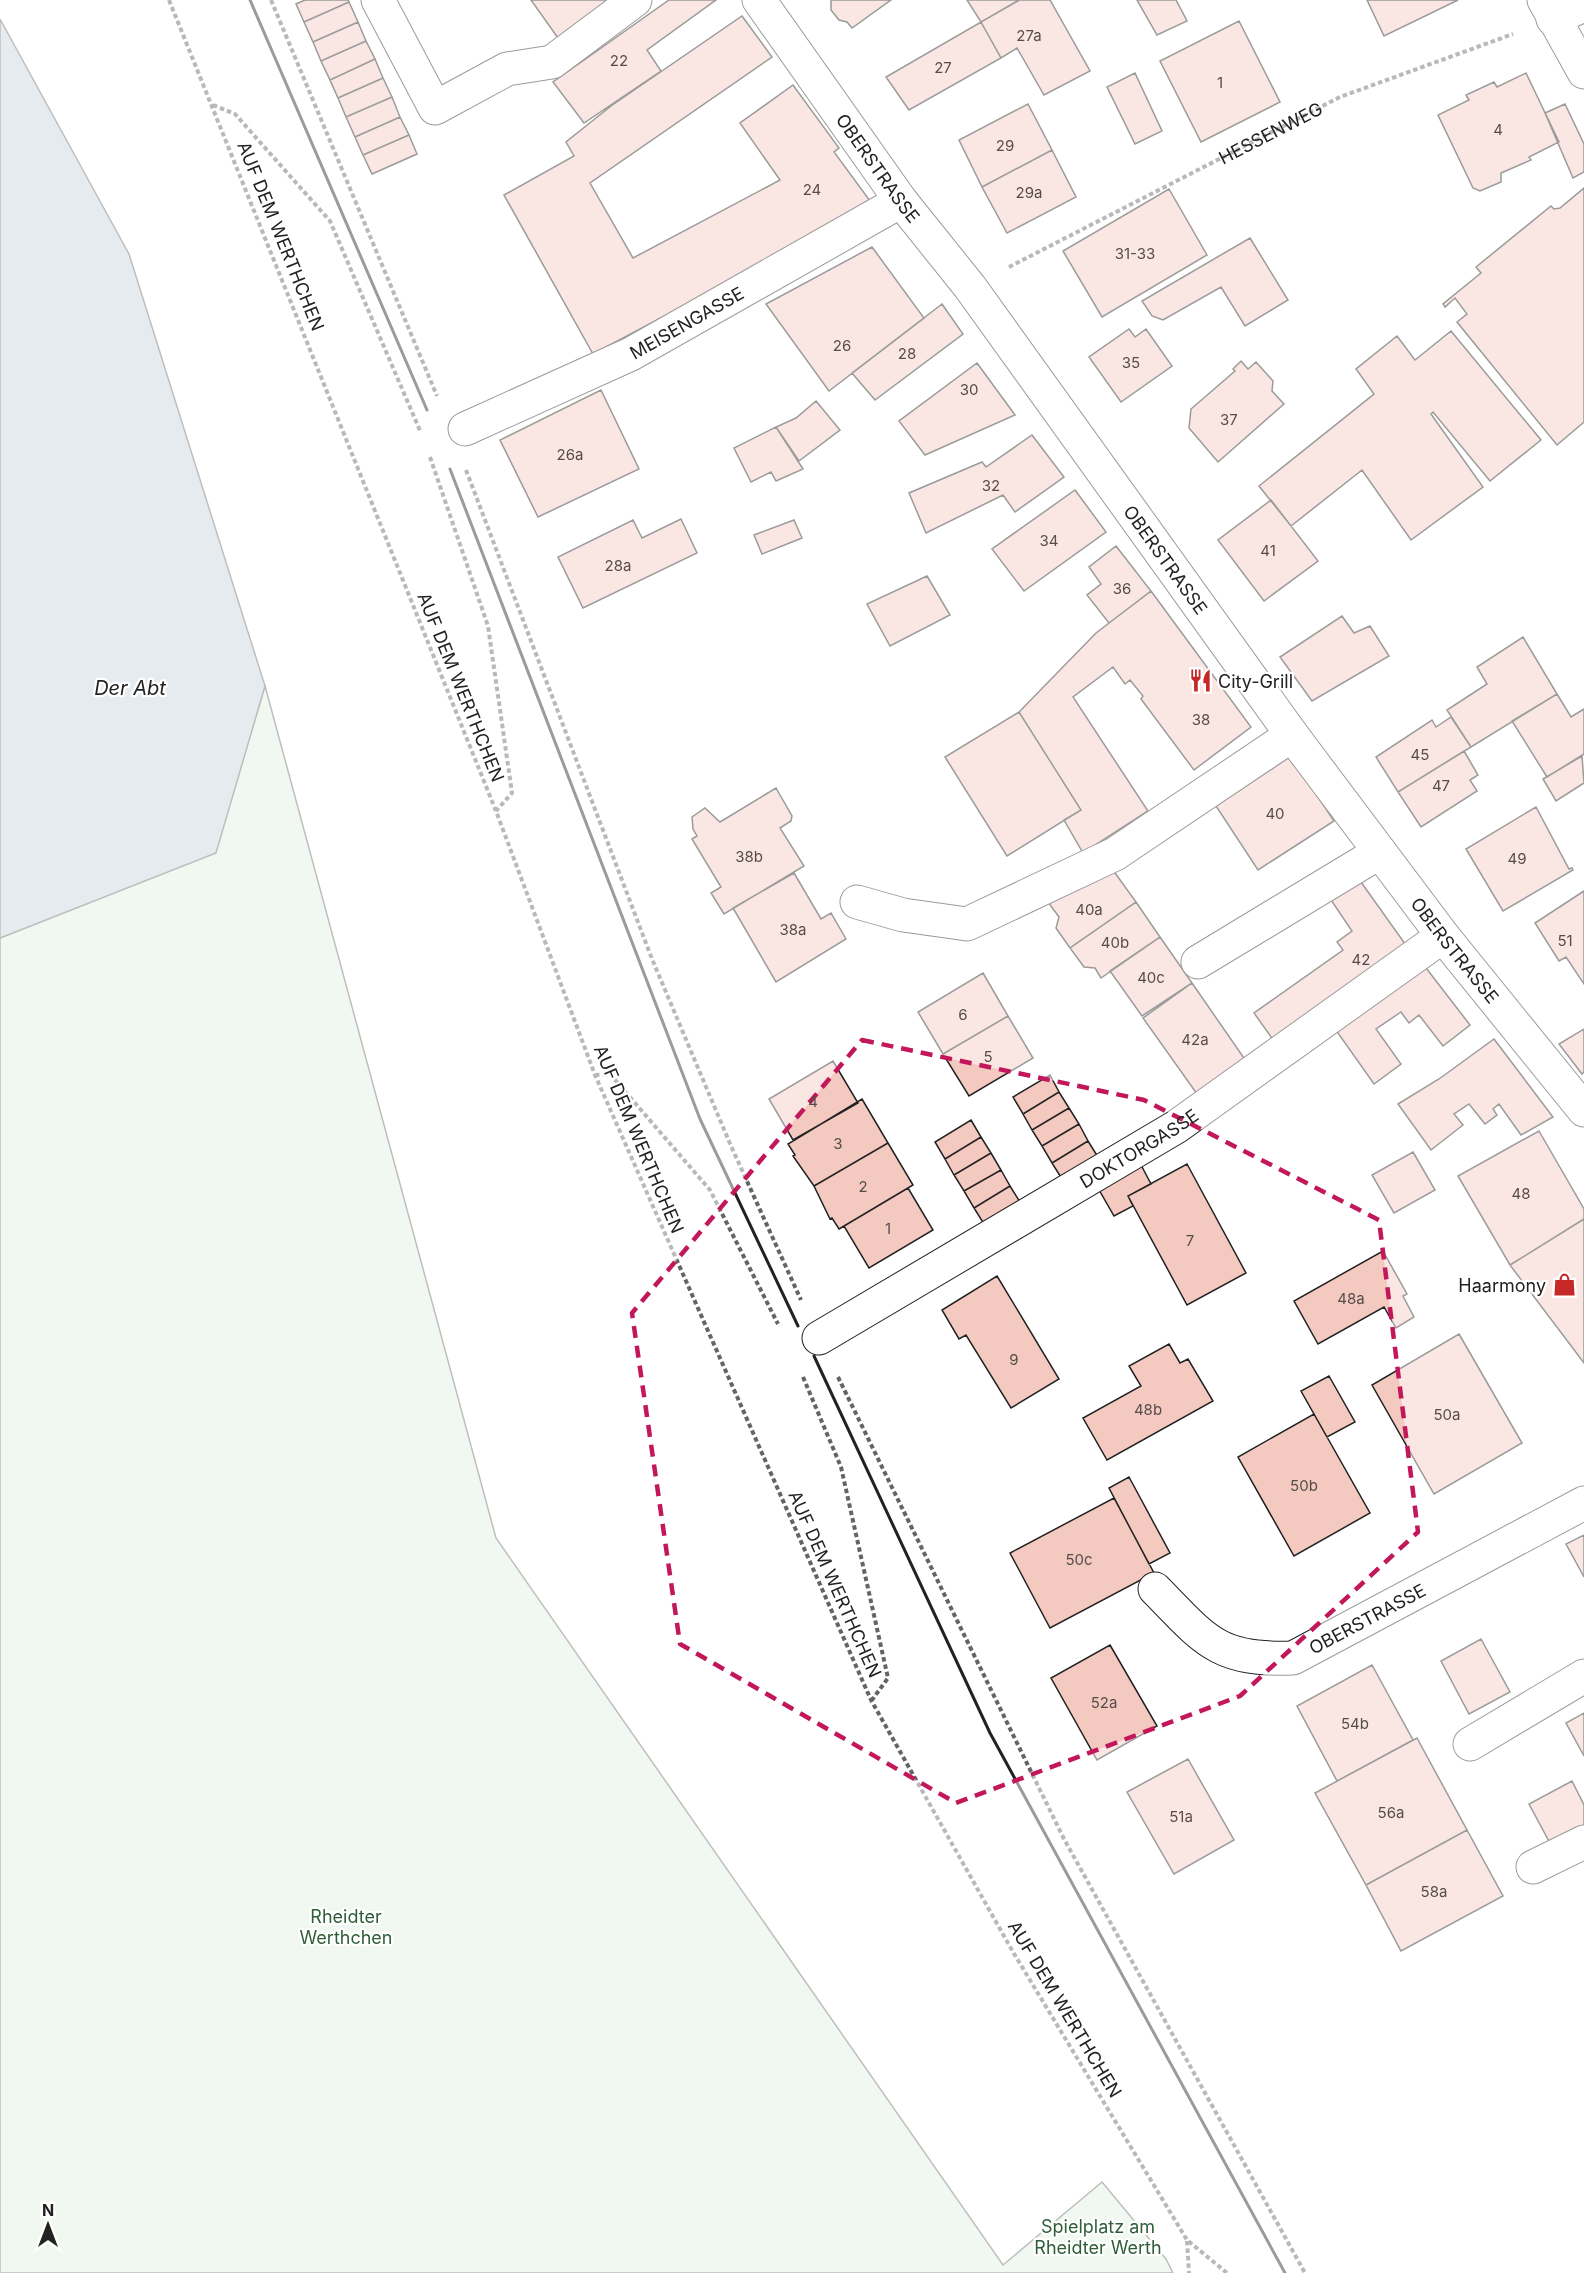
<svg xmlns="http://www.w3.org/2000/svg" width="1584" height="2273" font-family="Inter,sans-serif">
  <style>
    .green { fill: #e0efe3; stroke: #6f6f6f; stroke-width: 1.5 }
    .water { fill: #c7d3dd; stroke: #6f6f6f; stroke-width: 1.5 }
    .building { fill: #f3c9c0; stroke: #222; stroke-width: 1.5 }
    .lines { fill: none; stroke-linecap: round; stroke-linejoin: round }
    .minor-casing { stroke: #222; stroke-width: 35 }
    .path { stroke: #646464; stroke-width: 4; stroke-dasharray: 4.5 3; stroke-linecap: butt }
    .minor { stroke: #fff; stroke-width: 33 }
    .wall { stroke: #222; stroke-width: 3 }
    .marked { fill: none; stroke: #c2185b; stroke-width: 4.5; stroke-dasharray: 12 8; stroke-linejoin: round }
    .labels { text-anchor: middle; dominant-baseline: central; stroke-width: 4.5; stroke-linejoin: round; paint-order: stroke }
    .number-label { font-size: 15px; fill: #564c4a }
    .street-label { font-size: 18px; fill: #222; stroke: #fff }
    .poi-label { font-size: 18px; fill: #222; stroke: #fff; text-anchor: start }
    .park-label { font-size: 18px; fill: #2f5e38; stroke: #fff }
    .water-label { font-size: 20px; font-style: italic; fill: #222; stroke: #fff }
  </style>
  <rect width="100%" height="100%" fill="#fff"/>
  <path class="green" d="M 265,686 L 496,1538 L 1003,2265 L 1102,2182 L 1166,2259 L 1173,2273 L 0,2273 L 0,938 L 215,853 Z"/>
  <path class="water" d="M 0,19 L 129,254 L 265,686 L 216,853 L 0,938 Z"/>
  <path class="building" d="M 305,0 L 348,0 L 349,2 L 304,22 L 296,4 Z
    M 531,0 L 611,0 L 558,38 Z
    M 669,0 L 716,0 L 647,50 L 661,71 L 584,123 L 553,82 Z
    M 831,0 L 891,0 L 852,28 L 847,22 L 839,20 L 831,10 Z
    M 967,0 L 1017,0 L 1018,1 L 981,22 Z
    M 1050,0 L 1090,71 L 1044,95 L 1017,48 L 1001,58 L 981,22 L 1019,0 Z
    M 1137,0 L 1176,0 L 1187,21 L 1157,35 Z
    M 1367,0 L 1458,0 L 1384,36 Z
    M 349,2 L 358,22 L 313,42 L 304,22 Z
    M 742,16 L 772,57 L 590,183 L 633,258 L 780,180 L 740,123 L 793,85 L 839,148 L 834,152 L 873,205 L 593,354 L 504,195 L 574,156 L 566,142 L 611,106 Z
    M 1239,21 L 1280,102 L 1201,142 L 1160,61 Z
    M 358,22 L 366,41 L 321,61 L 313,42 Z
    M 981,22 L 1001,58 L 909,110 L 886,77 Z
    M 366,41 L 375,59 L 330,80 L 321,61 Z
    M 375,59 L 383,78 L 338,98 L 330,80 Z
    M 1135,73 L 1162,131 L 1135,144 L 1107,87 Z
    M 1526,73 L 1559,142 L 1529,157 L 1531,160 L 1501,173 L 1501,182 L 1480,191 L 1473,188 L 1438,115 L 1469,100 L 1466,95 L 1494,82 L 1497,87 Z
    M 383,78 L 392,97 L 346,117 L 338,98 Z
    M 392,97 L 400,117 L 355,137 L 346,117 Z
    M 1028,104 L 1052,150 L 982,187 L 959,140 Z
    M 1565,104 L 1584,144 L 1584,172 L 1573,178 L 1545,113 Z
    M 400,117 L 409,135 L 363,155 L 355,137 Z
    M 409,135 L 417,154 L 372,174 L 363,155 Z
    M 1052,150 L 1076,197 L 1007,233 L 982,187 Z
    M 1584,188 L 1584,422 L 1557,445 L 1457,322 L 1467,314 L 1455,298 L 1445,307 L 1443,304 L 1481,273 L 1476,267 L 1551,206 L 1554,209 L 1560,208 Z
    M 1169,189 L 1207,255 L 1102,317 L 1063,251 Z
    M 1250,238 L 1288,300 L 1245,326 L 1221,287 L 1163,320 L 1152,316 L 1142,301 Z
    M 872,247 L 924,318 L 829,391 L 766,304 Z
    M 942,304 L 963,334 L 875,400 L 852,373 Z
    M 1129,329 L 1135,337 L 1146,329 L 1172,366 L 1121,402 L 1089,357 Z
    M 1451,331 L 1541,440 L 1490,481 L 1433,412 L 1431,414 L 1483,487 L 1411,540 L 1362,470 L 1291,526 L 1259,486 L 1374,394 L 1356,369 L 1397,336 L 1415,360 Z
    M 1241,361 L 1248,369 L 1256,362 L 1273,381 L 1272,391 L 1284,404 L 1218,462 L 1189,428 L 1191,409 L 1235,371 L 1233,369 Z
    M 977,363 L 1015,415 L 925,455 L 899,421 Z
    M 601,390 L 639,469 L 538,517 L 500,440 Z
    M 816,401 L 840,430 L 799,461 L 776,427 L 796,418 Z
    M 776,427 L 803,469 L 776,481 L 771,472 L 751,482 L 734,448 Z
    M 1032,435 L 1064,477 L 1015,512 L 1003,495 L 926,533 L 909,493 L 982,462 L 986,467 Z
    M 1075,490 L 1106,532 L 1024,591 L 992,549 Z
    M 1271,500 L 1318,561 L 1264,601 L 1218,540 Z
    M 681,519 L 697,553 L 583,608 L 558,557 L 633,520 L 642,538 Z
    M 794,520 L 802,538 L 762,554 L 754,535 Z
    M 1116,546 L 1151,591 L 1109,623 L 1087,595 L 1101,584 L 1089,567 Z
    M 927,576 L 950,615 L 890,646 L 867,604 Z
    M 1151,591 L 1251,727 L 1194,770 L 1141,699 L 1143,696 L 1130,680 L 1125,684 L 1113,667 L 1073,697 L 1148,811 L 1083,853 L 1064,820 L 1081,810 L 1019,712 L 1096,633 Z
    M 1342,616 L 1354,633 L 1370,626 L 1389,656 L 1312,701 L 1280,657 Z
    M 1523,637 L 1557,694 L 1471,747 L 1447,710 L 1487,684 L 1477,667 Z
    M 1557,694 L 1571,717 L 1584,709 L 1584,754 L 1547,777 L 1512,721 Z
    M 1019,712 L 1081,810 L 1007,856 L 945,757 Z
    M 1451,717 L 1471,747 L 1398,792 L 1376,757 L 1432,720 L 1436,727 Z
    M 1464,751 L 1478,775 L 1470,780 L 1477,791 L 1421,827 L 1398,792 Z
    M 1291,756 L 1334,821 L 1258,870 L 1216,806 Z
    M 1582,756 L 1584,783 L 1556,801 L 1543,779 Z
    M 776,788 L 792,816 L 791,821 L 780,828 L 804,866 L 724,914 L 711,893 L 721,887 L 692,839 L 697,836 L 693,829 L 692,817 L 705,808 L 720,822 Z
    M 1536,807 L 1569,869 L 1572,868 L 1573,870 L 1503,911 L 1466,849 Z
    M 1110,866 L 1136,902 L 1070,948 L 1056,928 L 1059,917 L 1048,902 Z
    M 794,873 L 821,919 L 831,913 L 846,939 L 776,982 L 733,908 Z
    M 1356,875 L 1408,948 L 1274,1041 L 1254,1013 L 1343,950 L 1337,942 L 1352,931 L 1327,894 Z
    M 1584,891 L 1584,984 L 1566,957 L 1559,961 L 1535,923 Z
    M 1136,902 L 1160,937 L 1101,978 L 1095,968 L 1084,967 L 1070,948 Z
    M 1160,937 L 1192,983 L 1142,1016 L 1110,971 Z
    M 1423,964 L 1470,1025 L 1443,1046 L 1419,1015 L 1409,1023 L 1401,1012 L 1376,1029 L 1401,1064 L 1374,1084 L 1333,1026 Z
    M 983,973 L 1008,1016 L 943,1054 L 918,1012 Z
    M 1192,983 L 1246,1061 L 1197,1094 L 1143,1018 Z
    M 1008,1016 L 1033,1058 L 969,1096 L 943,1054 Z
    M 1584,1029 L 1584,1072 L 1582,1074 L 1559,1044 Z
    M 1494,1039 L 1553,1117 L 1521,1135 L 1499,1104 L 1493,1109 L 1497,1115 L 1485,1124 L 1469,1104 L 1454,1114 L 1463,1125 L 1431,1150 L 1398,1104 L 1439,1079 Z
    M 833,1061 L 858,1103 L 793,1140 L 769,1099 Z
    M 1050,1075 L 1059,1092 L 1023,1114 L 1013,1097 Z
    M 1059,1092 L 1069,1108 L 1032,1130 L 1023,1114 Z
    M 862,1099 L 888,1143 L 814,1186 L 793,1156 L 795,1155 L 788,1144 Z
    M 1069,1108 L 1079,1124 L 1042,1146 L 1032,1130 Z
    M 971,1120 L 981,1137 L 945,1159 L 935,1142 Z
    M 1079,1124 L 1088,1141 L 1052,1163 L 1042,1146 Z
    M 1539,1131 L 1584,1209 L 1584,1219 L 1510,1265 L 1458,1176 Z
    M 981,1137 L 991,1153 L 954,1175 L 945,1159 Z
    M 1088,1141 L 1098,1157 L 1062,1179 L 1052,1163 Z
    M 888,1143 L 913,1185 L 839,1229 L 832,1218 L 830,1219 L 814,1186 Z
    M 1413,1152 L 1435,1190 L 1394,1213 L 1372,1175 Z
    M 991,1153 L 1001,1170 L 964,1191 L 954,1175 Z
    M 1140,1163 L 1151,1184 L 1128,1196 L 1133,1206 L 1114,1216 L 1098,1188 Z
    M 1187,1164 L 1246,1273 L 1187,1305 L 1128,1196 Z
    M 1001,1170 L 1010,1186 L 974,1208 L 964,1191 Z
    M 1010,1186 L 1020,1202 L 984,1224 L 974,1208 Z
    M 908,1188 L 933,1230 L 869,1268 L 844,1226 L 839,1229 Z
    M 1584,1219 L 1584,1363 L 1510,1265 Z
    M 1383,1251 L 1407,1294 L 1403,1296 L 1414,1317 L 1396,1328 L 1384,1307 L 1318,1344 L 1294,1301 Z
    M 997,1276 L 1059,1379 L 1011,1408 L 966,1335 L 959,1339 L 942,1310 Z
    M 1459,1334 L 1522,1443 L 1434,1494 L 1372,1385 Z
    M 1169,1344 L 1180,1363 L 1188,1359 L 1213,1401 L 1107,1460 L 1083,1418 L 1141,1386 L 1129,1366 Z
    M 1329,1376 L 1355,1422 L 1327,1437 L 1301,1391 Z
    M 1314,1414 L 1370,1513 L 1294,1556 L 1238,1457 Z
    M 1129,1477 L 1170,1553 L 1149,1564 L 1109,1488 Z
    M 1114,1498 L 1154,1573 L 1050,1628 L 1010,1553 Z
    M 1584,1535 L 1584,1577 L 1566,1544 Z
    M 1481,1639 L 1510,1692 L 1469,1714 L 1441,1661 Z
    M 1110,1645 L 1157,1726 L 1097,1760 L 1051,1678 Z
    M 1372,1665 L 1413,1740 L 1337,1781 L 1297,1706 Z
    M 1584,1713 L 1584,1756 L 1566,1723 Z
    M 1417,1738 L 1467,1830 L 1366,1885 L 1315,1793 Z
    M 1188,1759 L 1234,1840 L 1174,1874 L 1127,1792 Z
    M 1572,1781 L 1584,1805 L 1584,1827 L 1551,1845 L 1529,1804 Z
    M 1467,1830 L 1503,1896 L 1401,1951 L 1366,1885 Z"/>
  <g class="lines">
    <defs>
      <g id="minor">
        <path d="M 378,0 L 435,108 L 507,69 L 552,62 L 635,0"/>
        <path id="s2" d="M 759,0 L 901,201 L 970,287 L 1292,735 L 1443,936 L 1584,1110"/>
        <path d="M 1544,0 L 1584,72"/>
        <path d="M 1553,19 L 1584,5"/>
        <path id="s3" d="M 465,429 L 631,354 L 901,201"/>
        <path d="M 857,902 L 903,915 L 967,924 L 1115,854 L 1292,735"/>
        <path d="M 1198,962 L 1380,852"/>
        <path id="s4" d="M 819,1338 L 1176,1127 L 1443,936"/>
        <path id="s5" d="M 1155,1589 C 1205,1640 1217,1661 1293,1658 L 1584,1503"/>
        <path d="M 1470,1744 L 1584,1676"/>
        <path d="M 1533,1867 L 1584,1842"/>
      </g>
    </defs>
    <use href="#minor" class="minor-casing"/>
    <g class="path">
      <path d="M 169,0 L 496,811 L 595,1075 L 871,1700 L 1013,1952 L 1187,2240 L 1227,2273"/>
      <path d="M 271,0 L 437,396"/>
      <path d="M 213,105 L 235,114 L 330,221 L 421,433"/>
      <path id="s1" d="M 1009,267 L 1340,97 L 1513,34"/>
      <path d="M 430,457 L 488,626 L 512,793 L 496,811"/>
      <path d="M 466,470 L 652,959 L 731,1146 L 801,1300"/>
      <path d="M 595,1075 L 610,1074 L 710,1190 L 778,1324"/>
      <path d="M 803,1377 L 841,1467 L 888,1678 L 872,1700"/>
      <path d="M 838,1377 L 1064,1839 L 1305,2273"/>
      <path d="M 1187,2241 L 1189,2273"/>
    </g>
    <use href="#minor" class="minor"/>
    <path class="wall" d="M 250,0 L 427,410
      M 450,469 L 700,1119 L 798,1326
      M 814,1356 L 990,1733 L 1285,2273"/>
  </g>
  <path d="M0 0H1584V2273H0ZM 862,1040 L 1144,1100 L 1379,1220 L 1418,1532 L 1240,1696 L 956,1803 L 680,1644 L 632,1313 Z" fill="#fff" fill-opacity=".55" fill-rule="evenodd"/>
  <path class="marked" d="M 862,1040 L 1144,1100 L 1379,1220 L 1418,1532 L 1240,1696 L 956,1803 L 680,1644 L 632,1313 Z"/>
  <defs>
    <symbol id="restaurant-bare" viewBox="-9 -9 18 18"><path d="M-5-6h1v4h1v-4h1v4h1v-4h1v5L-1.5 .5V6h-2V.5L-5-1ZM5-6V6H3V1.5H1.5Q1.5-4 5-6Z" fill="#c62828" stroke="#fff" stroke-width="2.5" paint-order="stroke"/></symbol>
    <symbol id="shop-bare" viewBox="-9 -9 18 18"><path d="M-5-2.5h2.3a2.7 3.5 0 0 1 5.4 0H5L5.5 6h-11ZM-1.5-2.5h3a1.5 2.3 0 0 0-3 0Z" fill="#c62828" stroke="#fff" stroke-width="2.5" paint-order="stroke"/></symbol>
  </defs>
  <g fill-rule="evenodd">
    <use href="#restaurant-bare" x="1184" y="664" width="33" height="33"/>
    <use href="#shop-bare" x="1548" y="1268" width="33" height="33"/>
  </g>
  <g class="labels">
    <g class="number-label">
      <text x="1029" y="35">27a</text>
      <text x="619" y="60">22</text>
      <text x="943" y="67">27</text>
      <text x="1220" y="82">1</text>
      <text x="1498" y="129">4</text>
      <text x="1005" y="145">29</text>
      <text x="812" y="189">24</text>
      <text x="1029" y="192">29a</text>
      <text x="1135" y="253">31-33</text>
      <text x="842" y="345">26</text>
      <text x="907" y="353">28</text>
      <text x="1131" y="362">35</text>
      <text x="969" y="389">30</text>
      <text x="1229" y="419">37</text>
      <text x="570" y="454">26a</text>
      <text x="991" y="485">32</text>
      <text x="1049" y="540">34</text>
      <text x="1268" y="550">41</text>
      <text x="618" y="565">28a</text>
      <text x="1122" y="588">36</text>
      <text x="1201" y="719">38</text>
      <text x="1420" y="754">45</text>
      <text x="1441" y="785">47</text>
      <text x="1275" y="813">40</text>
      <text x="749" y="856">38b</text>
      <text x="1517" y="858">49</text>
      <text x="1089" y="909">40a</text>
      <text x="793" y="929">38a</text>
      <text x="1565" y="940">51</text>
      <text x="1115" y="942">40b</text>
      <text x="1361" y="959">42</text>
      <text x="1151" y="977">40c</text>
      <text x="963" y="1014">6</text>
      <text x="1195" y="1039">42a</text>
      <text x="988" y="1056">5</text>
      <text x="813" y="1101">4</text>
      <text x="838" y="1143">3</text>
      <text x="863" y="1186">2</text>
      <text x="1521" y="1193">48</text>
      <text x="888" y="1228">1</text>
      <text x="1190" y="1240">7</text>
      <text x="1351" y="1298">48a</text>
      <text x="1014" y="1359">9</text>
      <text x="1148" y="1409">48b</text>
      <text x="1447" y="1414">50a</text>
      <text x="1304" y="1485">50b</text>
      <text x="1079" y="1559">50c</text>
      <text x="1104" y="1702">52a</text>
      <text x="1355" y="1723">54b</text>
      <text x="1391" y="1812">56a</text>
      <text x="1181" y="1816">51a</text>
      <text x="1434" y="1891">58a</text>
    </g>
    <g class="street-label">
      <text stroke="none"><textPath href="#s1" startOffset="294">HESSENWEG</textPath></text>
      <text stroke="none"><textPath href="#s2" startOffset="206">OBERSTRASSE</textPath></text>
      <text transform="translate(281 236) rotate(68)">AUF DEM WERTHCHEN</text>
      <text stroke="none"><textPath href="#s3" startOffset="246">MEISENGASSE</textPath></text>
      <text stroke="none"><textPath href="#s2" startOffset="692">OBERSTRASSE</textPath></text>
      <text transform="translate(461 687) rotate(68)">AUF DEM WERTHCHEN</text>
      <text stroke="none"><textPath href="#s2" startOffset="1178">OBERSTRASSE</textPath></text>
      <text transform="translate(639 1139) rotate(67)">AUF DEM WERTHCHEN</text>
      <text stroke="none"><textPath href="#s4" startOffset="372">DOKTORGASSE</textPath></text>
      <text transform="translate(835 1584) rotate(66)">AUF DEM WERTHCHEN</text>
      <text stroke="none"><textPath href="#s5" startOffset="246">OBERSTRASSE</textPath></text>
      <text transform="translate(1065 2009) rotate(59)">AUF DEM WERTHCHEN</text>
    </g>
    <g class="poi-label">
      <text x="1218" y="681">City-Grill</text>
      <text x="1546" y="1285" text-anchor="end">Haarmony</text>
    </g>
    <g class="park-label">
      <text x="346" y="1916">Rheidter<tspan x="346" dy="21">Werthchen</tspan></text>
      <text x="1098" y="2226">Spielplatz am<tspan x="1098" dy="21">Rheidter Werth</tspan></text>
    </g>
    <g class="water-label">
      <text x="130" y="688">Der Abt</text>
    </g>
  </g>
  <g transform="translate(48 2225)" stroke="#ffffff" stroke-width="4.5" paint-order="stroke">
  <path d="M0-4.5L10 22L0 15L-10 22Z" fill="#222222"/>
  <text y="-9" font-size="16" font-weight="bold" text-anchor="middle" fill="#222222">N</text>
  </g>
</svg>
